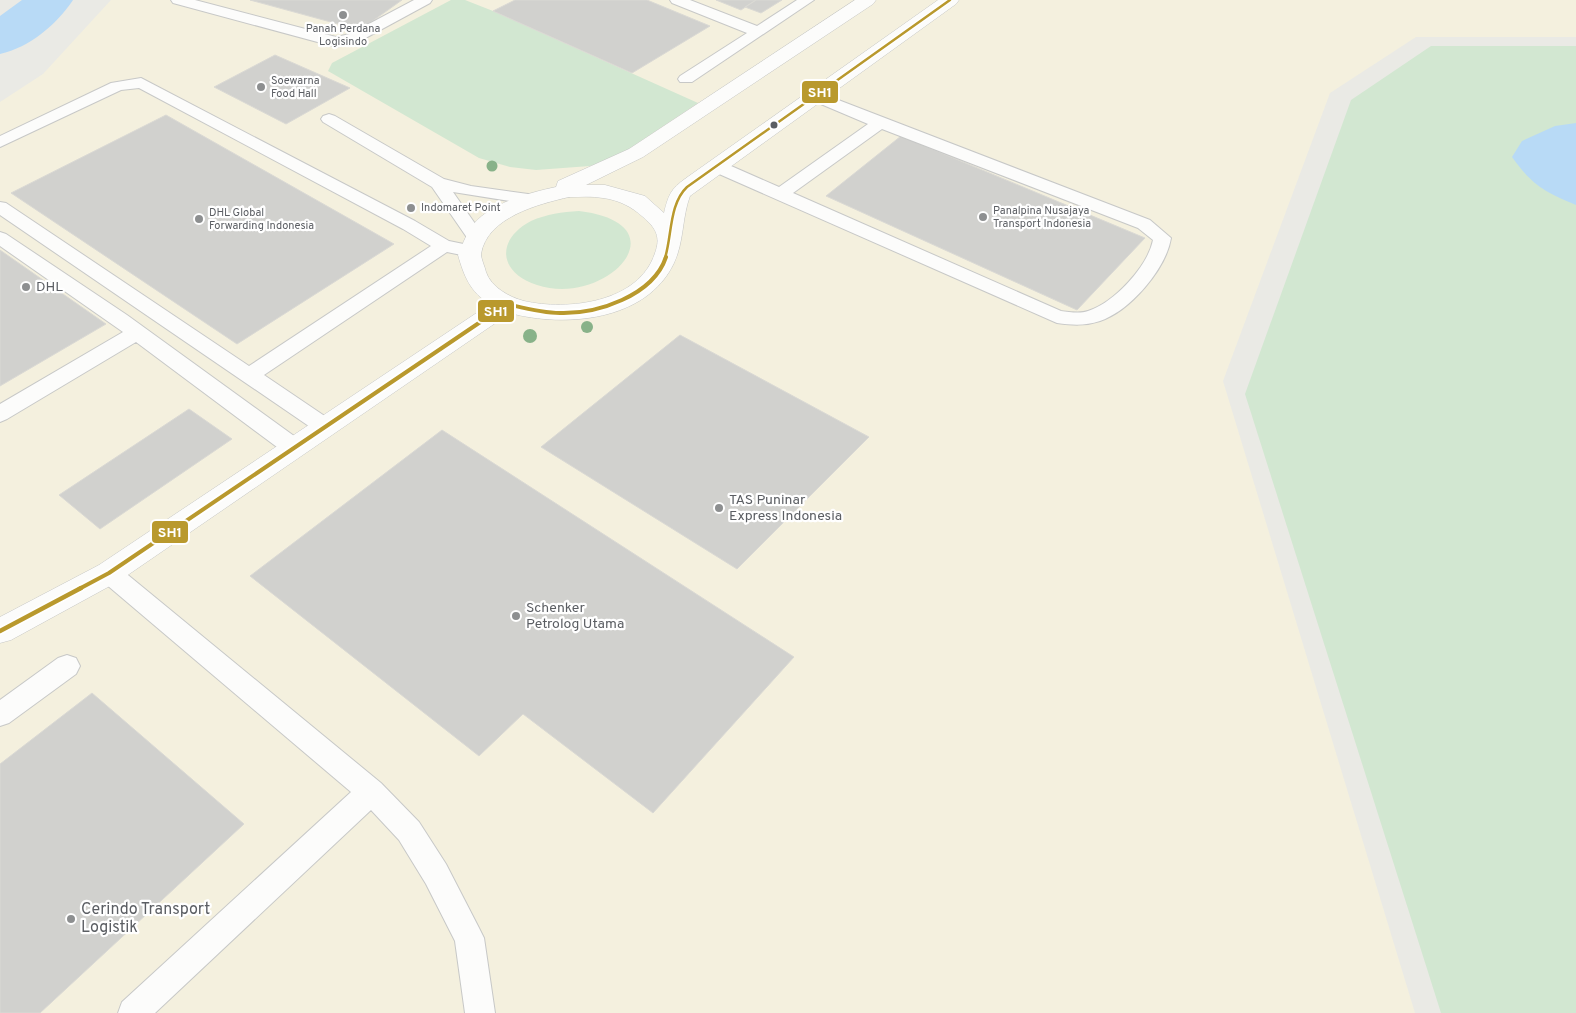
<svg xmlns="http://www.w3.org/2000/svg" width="1576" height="1013" font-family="Overpass,sans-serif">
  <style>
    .commercial { fill: #f4f0de }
    .green { fill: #d2e7d1 }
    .water { fill: #b8daf6 }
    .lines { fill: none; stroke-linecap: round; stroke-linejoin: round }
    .river { fill: #b8daf6; fill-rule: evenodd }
    .building { fill: #d1d1ce; stroke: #dad9d4 }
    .lane-casing { stroke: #c7c8c7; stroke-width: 2 }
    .secondary-casing { stroke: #c6c7c5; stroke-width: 1 }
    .lane { fill: #fcfcfb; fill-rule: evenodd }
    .secondary { fill: #fcfcfb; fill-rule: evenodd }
    .bus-1-far2-casing { stroke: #fff; stroke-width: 5 }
    .bus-1-far1-casing { stroke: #fff; stroke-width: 8 }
    .bus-1-casing { stroke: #fff; stroke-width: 8 }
    .bus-1-far2 { stroke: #b9992d; stroke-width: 2.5 }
    .bus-1-far1 { stroke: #b9992d; stroke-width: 4 }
    .bus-1 { stroke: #b9992d; stroke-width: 4.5 }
    .tree { fill: #88b289 }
    .poi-dot { fill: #8d8f90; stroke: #fff; stroke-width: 2 }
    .bus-dot { fill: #5b5e63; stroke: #fff; stroke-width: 2 }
    .labels { text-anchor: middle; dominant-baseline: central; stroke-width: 4.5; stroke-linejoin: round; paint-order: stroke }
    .far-poi-label { font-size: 11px; fill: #5b5e63; stroke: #fff; text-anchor: start }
    .poi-label { font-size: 14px; fill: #5b5e63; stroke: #fff; text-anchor: start }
    .near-poi-label { font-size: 16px; fill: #5b5e63; stroke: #fff; text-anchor: start }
    .line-badge { stroke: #fff; stroke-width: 2 }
    .badge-label { font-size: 14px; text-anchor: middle; font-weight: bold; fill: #fff }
  </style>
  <rect width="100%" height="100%" fill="#eaeae5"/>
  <path class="commercial" d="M 111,0 L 1576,0 L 1576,37 L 1416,37 L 1330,93 L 1223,381 L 1415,1013 L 0,1013 L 0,102 L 43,74 Z"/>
  <path class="green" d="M 451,0 L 465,0 L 493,11 L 698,103 L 614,159 L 590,166 L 536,170 L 510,167 L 479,158 L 328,71 L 332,63 Z
    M 1431,46 L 1576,46 L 1576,1013 L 1441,1013 L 1245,394 L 1351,100 Z
    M 579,211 C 685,224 606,308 537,285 C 499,273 495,240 531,221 C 547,214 562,212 579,211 Z"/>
  <path class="water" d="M 1576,123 L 1576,205 C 1544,192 1532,185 1512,157 L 1522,141 L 1555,126 Z"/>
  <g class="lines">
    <path class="river" d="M 22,0 L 73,0 C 56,25 30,47 0,54 L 0,16 Z"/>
  </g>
  <path class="building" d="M 250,0 L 402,0 L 360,30 Z
    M 515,0 L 647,0 L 710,26 L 632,73 L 493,11 Z
    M 716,0 L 756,0 L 741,10 Z
    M 756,0 L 782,0 L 761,13 L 745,7 Z
    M 275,55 L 350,88 L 286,124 L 214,87 Z
    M 166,115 L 394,244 L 237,344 L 11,193 Z
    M 901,136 L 1145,238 L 1077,310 L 826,196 Z
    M 0,250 L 106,324 L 0,386 Z
    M 680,335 L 869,437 L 737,569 L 541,447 Z
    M 189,409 L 232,439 L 100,529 L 59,495 Z
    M 442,430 L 794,657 L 653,813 L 523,714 L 479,756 L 250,576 Z
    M 92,693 L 244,824 L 40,1013 L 0,1013 L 0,764 Z"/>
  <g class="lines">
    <defs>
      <path id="lane" d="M 171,0 L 195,0 L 336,37 L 350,34 L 414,0 L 432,0 L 430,3 L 360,41 L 336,47 L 173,3 Z
        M 670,0 L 690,0 L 757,26 L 797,0 L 814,0 L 692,82 L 680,82 L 678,79 L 680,76 L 747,33 L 672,3 Z
        M 141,78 L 415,221 L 449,241 L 478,247 L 480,251 L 478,255 L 471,257 L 447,252 L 264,375 L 332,421 L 335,426 L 332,431 L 324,434 L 316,431 L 0,215 L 0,202 L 6,203 L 249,366 L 431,246 L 403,229 L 139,88 L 121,90 L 0,147 L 0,136 L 111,83 Z
        M 815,91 L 1150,220 L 1171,238 C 1166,269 1130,311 1100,321 C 1085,326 1072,325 1057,323 L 710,170 L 707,166 L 710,162 L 716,161 L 722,162 L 779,187 L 868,124 L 809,99 L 807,96 L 809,93 ZM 882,129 L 1138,228 L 1153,240 C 1148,266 1114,303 1088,311 C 1080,314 1069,312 1061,311 L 793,193 Z
        M 329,114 L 335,116 L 444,179 L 471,186 L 528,194 L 534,195 L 537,199 L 534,203 L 528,204 L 453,192 L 485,238 L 482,242 L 476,244 L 470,242 L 432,187 L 323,122 L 321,119 L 323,116 Z
        M 0,232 L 6,234 L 127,315 L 301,441 L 304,447 L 301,453 L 293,455 L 285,453 L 136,342 L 7,419 L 0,422 L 0,404 L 123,332 L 0,246 Z
        M 109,564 L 117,566 L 381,783 L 419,822 L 446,864 L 479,928 L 484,938 L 495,1013 L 465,1013 L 455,941 L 426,884 L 399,840 L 371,810 L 155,1013 L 118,1013 L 122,1002 L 351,792 L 101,580 L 97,573 L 101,566 Z
        M 67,655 L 76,658 L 80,666 L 76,674 L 9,723 L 0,726 L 0,700 L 58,658 Z"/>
      <path id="secondary" d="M 855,0 L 876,0 L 873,4 L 643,157 L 586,185 L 605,185 L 645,196 L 664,213 C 669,192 672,188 689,176 L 938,0 L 959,0 L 956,4 L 690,196 C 682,217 684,242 674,263 C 647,321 565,328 510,313 L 119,581 L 11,640 L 0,643 L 0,617 L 99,565 L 490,304 C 470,292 464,276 458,255 C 462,246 465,237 470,229 C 486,204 528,193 556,187 L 558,181 L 629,149 ZM 569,197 C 580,197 592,196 603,198 C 619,200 632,207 643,217 C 656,228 661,237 655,253 C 639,303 567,311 524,301 C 509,297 491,287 486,272 C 485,267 481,259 481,254 C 487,217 539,204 569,197 Z"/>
    </defs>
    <use href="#lane" class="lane-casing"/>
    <use href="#secondary" class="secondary-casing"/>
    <use href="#lane" class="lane"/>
    <use href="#secondary" class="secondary"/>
    <defs>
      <path id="bus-1-far2" d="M 665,258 C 672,236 669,204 687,187 L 950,0"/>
      <path id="bus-1-far1" d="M 79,589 L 109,573 L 507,304 C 524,308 542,313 560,313 C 597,314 653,296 666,257"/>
      <path id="bus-1" d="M 0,631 L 81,588"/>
    </defs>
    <use href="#bus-1-far2" class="bus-1-far2-casing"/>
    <use href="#bus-1-far1" class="bus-1-far1-casing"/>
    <use href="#bus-1" class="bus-1-casing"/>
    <use href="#bus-1-far2" class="bus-1-far2"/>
    <use href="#bus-1-far1" class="bus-1-far1"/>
    <use href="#bus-1" class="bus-1"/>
  </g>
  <g class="tree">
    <circle cx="492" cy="166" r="5.5"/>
    <circle cx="587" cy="327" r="6"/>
    <circle cx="530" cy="336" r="7"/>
  </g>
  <g class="poi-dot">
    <circle cx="343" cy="15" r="5"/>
    <circle cx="261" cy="87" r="5"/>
    <circle cx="411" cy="208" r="5"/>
    <circle cx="983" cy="217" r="5"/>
    <circle cx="199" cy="219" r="5"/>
    <circle cx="26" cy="287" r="5"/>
    <circle cx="719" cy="508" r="5"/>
    <circle cx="516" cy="616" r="5"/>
    <circle cx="71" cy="919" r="5"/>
  </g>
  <circle class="bus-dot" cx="774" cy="125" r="4.5"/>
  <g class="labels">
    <g class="far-poi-label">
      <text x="343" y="29" text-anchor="middle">Panah Perdana<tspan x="343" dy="13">Logisindo</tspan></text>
      <text x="271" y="81">Soewarna<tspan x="271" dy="13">Food Hall</tspan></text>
      <text x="421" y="208">Indomaret Point</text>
      <text x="993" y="211">Panalpina Nusajaya<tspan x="993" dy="13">Transport Indonesia</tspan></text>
      <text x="209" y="213">DHL Global<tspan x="209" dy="13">Forwarding Indonesia</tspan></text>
    </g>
    <g class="poi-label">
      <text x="36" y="287">DHL</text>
      <text x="729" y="500">TAS Puninar<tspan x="729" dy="16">Express Indonesia</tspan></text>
      <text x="526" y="608">Schenker<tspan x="526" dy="16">Petrolog Utama</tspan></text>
    </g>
    <g class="near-poi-label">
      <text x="81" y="910">Cerindo Transport<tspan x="81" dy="18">Logistik</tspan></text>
    </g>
  </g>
  <g class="line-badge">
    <rect x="801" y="80" width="38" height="24" rx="5" fill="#b9992d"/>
    <rect x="477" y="299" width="38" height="24" rx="5" fill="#b9992d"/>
    <rect x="151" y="520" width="38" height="24" rx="5" fill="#b9992d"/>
  </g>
  <g class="badge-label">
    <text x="820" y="97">SH1</text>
    <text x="496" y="316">SH1</text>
    <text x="170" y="537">SH1</text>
  </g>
</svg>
